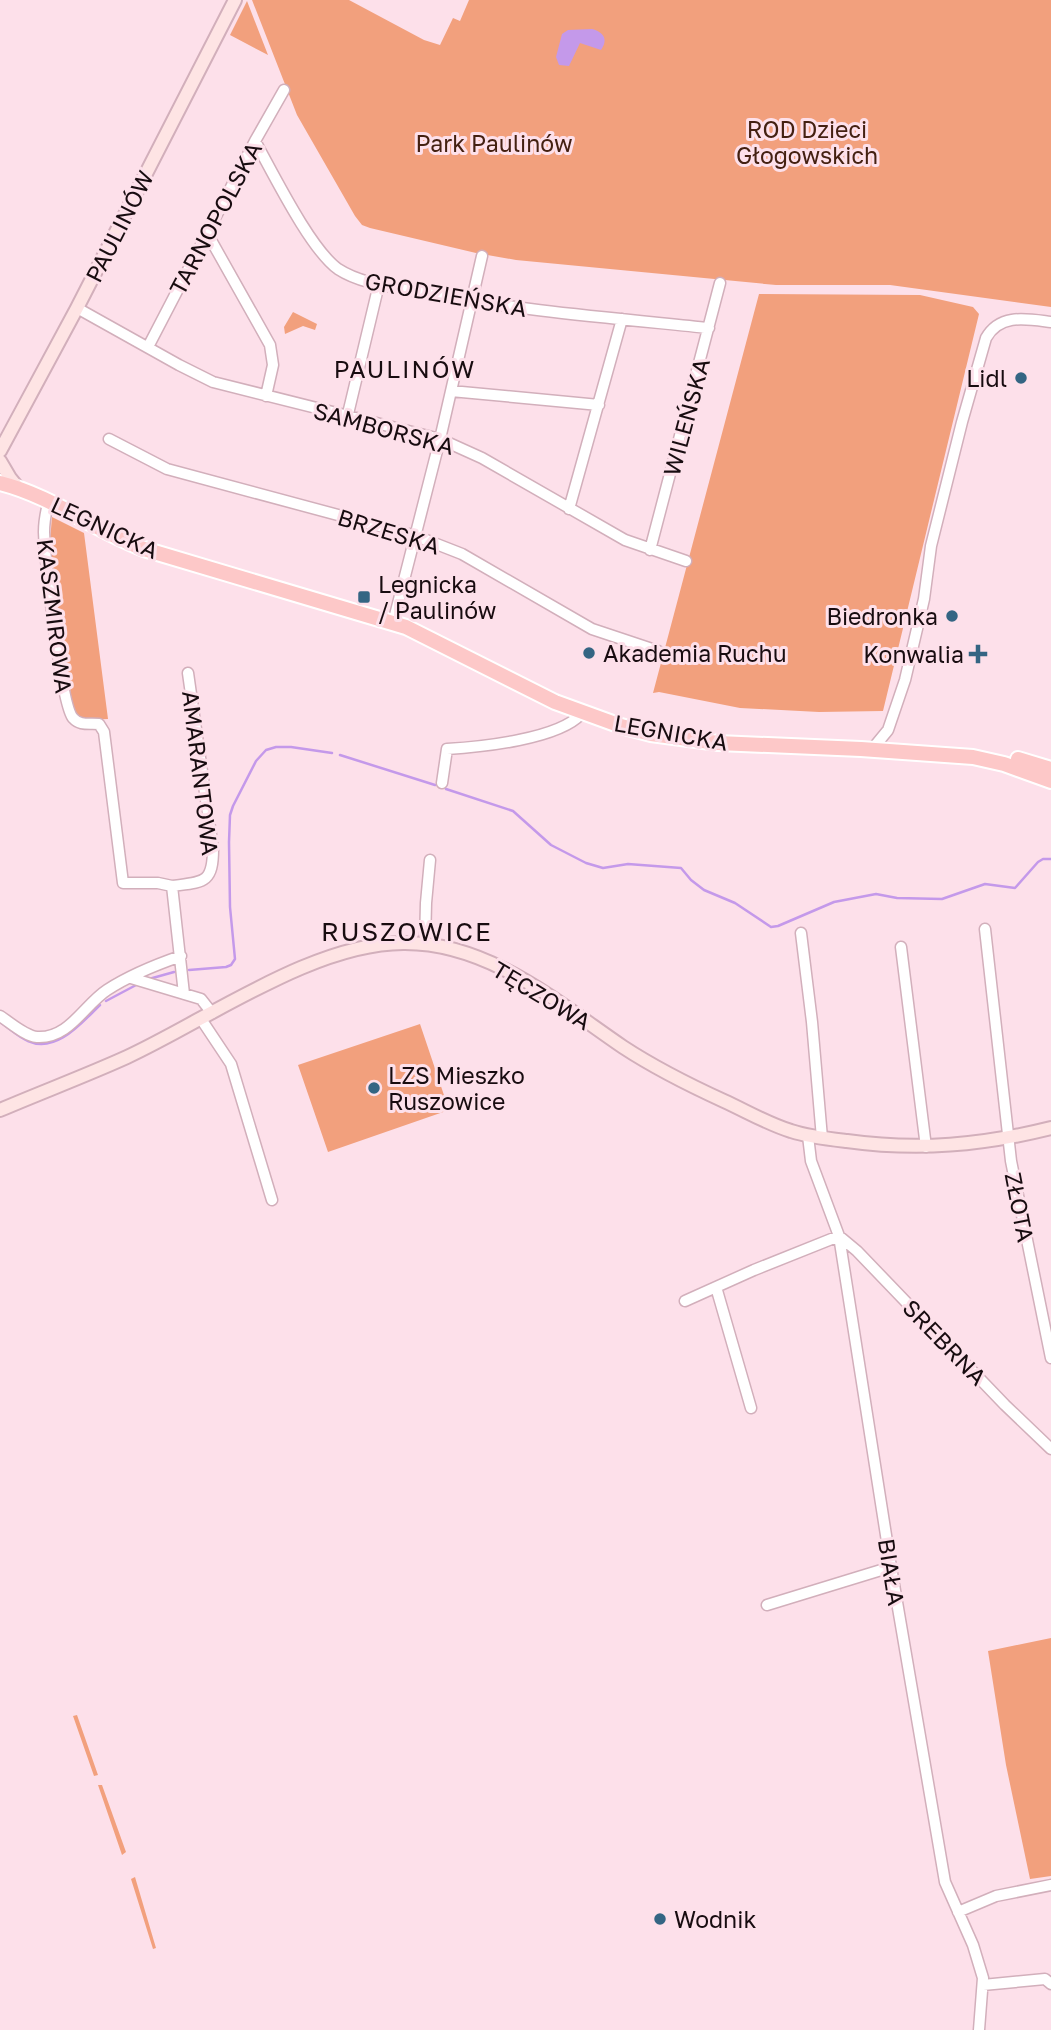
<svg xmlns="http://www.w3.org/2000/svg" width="1051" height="2030" font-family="'Golos Text',sans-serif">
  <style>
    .green { fill: #f2a07d }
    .water { fill: #c499ea }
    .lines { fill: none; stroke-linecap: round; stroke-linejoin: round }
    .stream { stroke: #c499ea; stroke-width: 2.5 }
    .street-casing { stroke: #d2afbb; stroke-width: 13 }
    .secondary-casing { stroke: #d2afbb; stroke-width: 16 }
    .primary-casing { stroke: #fff; stroke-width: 18 }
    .street { stroke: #fff; stroke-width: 10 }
    .secondary { stroke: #fee4e4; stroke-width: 12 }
    .primary { stroke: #fdc8c8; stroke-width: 14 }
    .poi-dot { fill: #346583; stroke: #fde0ea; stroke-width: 2.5 }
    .labels { text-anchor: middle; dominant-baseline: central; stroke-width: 6; stroke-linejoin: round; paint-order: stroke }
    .park-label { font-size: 23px; fill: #442011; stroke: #fde0ea }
    .street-label { font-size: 23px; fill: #180c10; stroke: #fde0ea }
    .poi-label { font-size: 23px; fill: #180c10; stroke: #fde0ea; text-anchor: start }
    .neighbourhood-label { font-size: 24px; letter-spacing: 2px; fill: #180c10; stroke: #fde0ea }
    .quarter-label { font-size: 26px; letter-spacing: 2px; fill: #180c10; stroke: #fde0ea }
  </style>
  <rect width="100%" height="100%" fill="#fde0ea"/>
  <path class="green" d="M 252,0 L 349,0 L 424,40 L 440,45 L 453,18 L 460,21 L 469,0 L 1051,0 L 1051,307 L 890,285 L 776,285 L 516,260 L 476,253 L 370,228 L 362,225 L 355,216 L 297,115 Z
    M 247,1 L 268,55 L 230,35 Z
    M 759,294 L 920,295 L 973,307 L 979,314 L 883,711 L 819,712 L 740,708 L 659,692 L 653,693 Z
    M 293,312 L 317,324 L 315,330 L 303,326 L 285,334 L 284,327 Z
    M 52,517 L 84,533 L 108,719 L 84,720 L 74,713 L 58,618 L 50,541 Z
    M 420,1024 L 449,1110 L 328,1152 L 298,1065 Z
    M 1051,1638 L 1051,1876 L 1030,1879 L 1006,1765 L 988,1651 Z
    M 77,1715 L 98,1775 L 94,1776 L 73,1716 Z
    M 98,1785 L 102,1785 L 126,1852 L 122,1855 Z
    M 135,1877 L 156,1948 L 153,1949 L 131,1879 Z"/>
  <path class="water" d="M 592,29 C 603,32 609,39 601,50 L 580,43 L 569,66 L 559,65 L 556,57 L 562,34 L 568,30 Z"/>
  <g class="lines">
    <path class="stream" d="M 340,755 L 435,785
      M 446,789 L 513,811 L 551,845 L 586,863 L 603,868 L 628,864 L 681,868 L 691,880 L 704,890 L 735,903 L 771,927 L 778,926 L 834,902 L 876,894 L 897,898 L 942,899 L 985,884 L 1015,888 L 1038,862 L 1043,859 L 1051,859
      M 189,970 L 226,967 L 231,965 L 235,959 L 230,907 L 229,842 L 230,815 L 233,806 L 256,761 L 266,750 L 276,747 L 291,747 L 332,753
      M 149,979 L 174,972
      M 106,1001 L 138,984
      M 0,1022 C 9,1028 18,1037 28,1041 C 57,1054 83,1021 100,1005"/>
    <defs>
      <path id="street" d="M 255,141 C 273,173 310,249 338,269 C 361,284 393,287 419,292 C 515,310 612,318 709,328
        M 207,233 L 270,345 L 273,365 L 266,396
        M 77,308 L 179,365 L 213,382 L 440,439 L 482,458 L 625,540 L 686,561
        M 148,347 L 255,141 L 284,90
        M 451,391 L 599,405
        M 347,418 L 379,284
        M 109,439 L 167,469 L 416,536 L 462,554 L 592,629 L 658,651
        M 49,500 C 46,511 44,522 44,532 C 45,558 61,705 73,718 C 80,726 89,723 99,724 L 104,732 L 123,883 L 158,883 L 172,886 L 184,994
        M 569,509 L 622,319
        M 650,550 L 720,283
        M 393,623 L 440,439 L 482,256
        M 874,747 L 888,730 L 905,680 L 924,599 L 931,546 L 962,422 L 986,338 C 1000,313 1027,319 1051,322
        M 442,783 L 447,749 C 481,747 559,739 581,714
        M 172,886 C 203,882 213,884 213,849 L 188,673
        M 985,929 L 1011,1161 L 1051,1358
        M 801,933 L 812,1022 L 822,1138
        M 425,944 L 426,903 L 430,860
        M 901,947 L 926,1147
        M 131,978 L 201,999 L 212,1013
        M 0,1016 C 11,1023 25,1036 37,1037 C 69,1039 84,1005 107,990 C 130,975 155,965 181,956
        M 201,1019 L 231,1064 L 272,1200
        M 808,1136 L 811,1161 L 839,1236 L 891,1567 L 945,1882 L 973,1945 L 983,1978 L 979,2030
        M 716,1287 L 751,1408
        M 685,1301 L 754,1270 L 839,1236 L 857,1251 L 1005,1405 L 1051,1449
        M 767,1605 L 891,1567
        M 958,1912 L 996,1896 L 1051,1885
        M 983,1985 L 1045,1979 L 1051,1984"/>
      <path id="secondary" d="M 0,451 L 77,308 L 235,0
        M 0,461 L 10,478 L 19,489
        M 0,1110 C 42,1092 85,1076 127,1057 C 207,1020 315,942 405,943 C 489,943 557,1002 623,1047 C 655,1068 689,1085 724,1101 C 746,1111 768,1124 791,1131 C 809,1137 829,1139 847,1141 C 918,1151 983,1145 1051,1128"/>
      <path id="primary" d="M 0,483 C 52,496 94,530 144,549 L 406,627 L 555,702 L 621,726 L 651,734 L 718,743 L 861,749 L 973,757 L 1004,764 L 1051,781
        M 1018,759 L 1051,769"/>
    </defs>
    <use href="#street" class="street-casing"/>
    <use href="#secondary" class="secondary-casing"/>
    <use href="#primary" class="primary-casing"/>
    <use href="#street" class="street"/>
    <use href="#secondary" class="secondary"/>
    <use href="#primary" class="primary"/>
  </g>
  <g class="poi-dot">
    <circle cx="1021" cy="378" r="7"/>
    <rect x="357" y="590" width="14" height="14" rx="3.5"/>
    <circle cx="952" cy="616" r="7"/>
    <circle cx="589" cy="653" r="7"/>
    <path d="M974.5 643.5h7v7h7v7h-7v7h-7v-7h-7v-7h7z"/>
    <circle cx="374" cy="1088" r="7"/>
    <circle cx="660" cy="1919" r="7"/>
  </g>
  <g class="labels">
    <g class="park-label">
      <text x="807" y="129">ROD Dzieci<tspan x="807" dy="26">Głogowskich</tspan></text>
      <text x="494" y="143">Park Paulinów</text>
    </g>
    <g class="street-label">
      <text transform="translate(215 218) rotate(-62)">TARNOPOLSKA</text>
      <text transform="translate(119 226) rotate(-63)">PAULINÓW</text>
      <text transform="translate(446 294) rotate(10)">GRODZIEŃSKA</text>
      <text transform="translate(686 417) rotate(-75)">WILEŃSKA</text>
      <text transform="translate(384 428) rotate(15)">SAMBORSKA</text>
      <text transform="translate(105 527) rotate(25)">LEGNICKA</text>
      <text transform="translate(389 531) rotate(17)">BRZESKA</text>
      <text transform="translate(55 616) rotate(83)">KASZMIROWA</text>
      <text transform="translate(671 732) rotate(10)">LEGNICKA</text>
      <text transform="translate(201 773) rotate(83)">AMARANTOWA</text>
      <text transform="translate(542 995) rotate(31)">TĘCZOWA</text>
      <text transform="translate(1020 1207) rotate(79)">ZŁOTA</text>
      <text transform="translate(945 1342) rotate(46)">SREBRNA</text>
      <text transform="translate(892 1572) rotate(81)">BIAŁA</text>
    </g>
    <g class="poi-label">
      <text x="1007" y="378" text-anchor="end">Lidl</text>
      <text x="378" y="584">Legnicka<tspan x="378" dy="26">/ Paulinów</tspan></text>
      <text x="938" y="616" text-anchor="end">Biedronka</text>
      <text x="603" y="653">Akademia Ruchu</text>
      <text x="964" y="654" text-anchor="end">Konwalia</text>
      <text x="388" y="1075">LZS Mieszko<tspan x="388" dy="26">Ruszowice</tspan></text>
      <text x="674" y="1919">Wodnik</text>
    </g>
    <g class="neighbourhood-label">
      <text x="405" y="368">PAULINÓW</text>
    </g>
    <g class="quarter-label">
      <text x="407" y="931">RUSZOWICE</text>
    </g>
  </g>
</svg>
